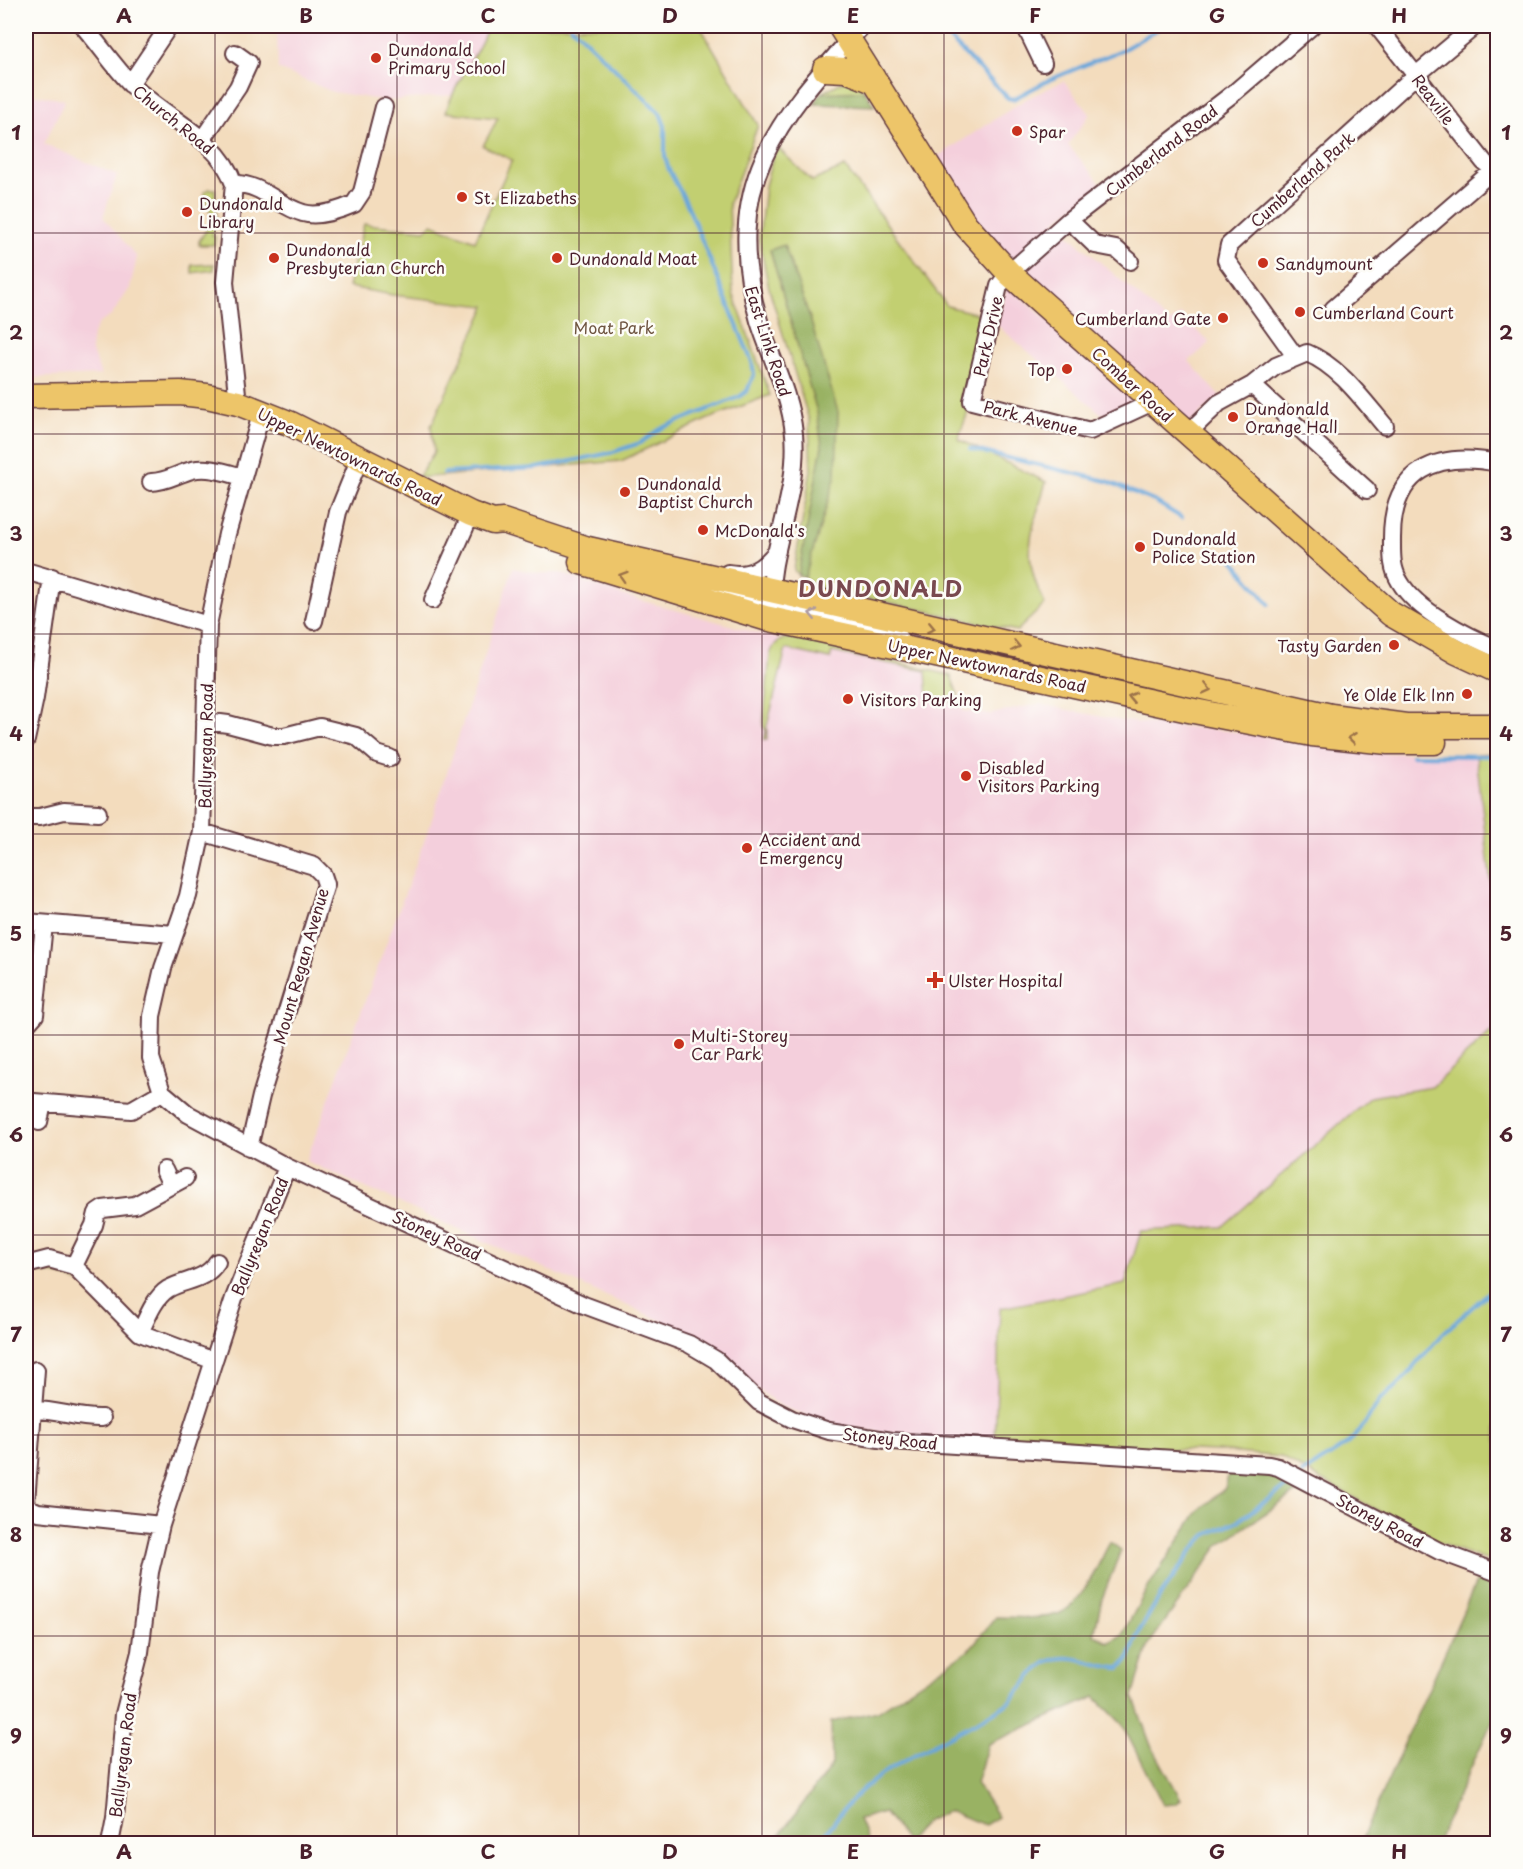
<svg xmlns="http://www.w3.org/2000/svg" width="1523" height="1869" font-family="'Playpen Sans',sans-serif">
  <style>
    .built { fill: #f4cfdc }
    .green { fill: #c2cf71; stroke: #86774e; stroke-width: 1.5 }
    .forest { fill: #99b263; stroke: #726847; stroke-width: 1.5 }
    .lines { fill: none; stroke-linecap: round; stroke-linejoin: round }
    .stream { stroke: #68a6da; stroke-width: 4 }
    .minor-casing { stroke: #633b41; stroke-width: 20 }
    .highway-casing { stroke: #633b41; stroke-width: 27 }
    .minor { stroke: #fff; stroke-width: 16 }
    .highway { stroke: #edc569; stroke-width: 24 }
    .oneway { stroke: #9c724a }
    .oneway2 { stroke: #ae9aa0 }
    .grid { fill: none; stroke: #4a1f2b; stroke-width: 1.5; stroke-opacity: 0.55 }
    .poi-dot { fill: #c8321e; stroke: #fdfcf7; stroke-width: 2 }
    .labels { text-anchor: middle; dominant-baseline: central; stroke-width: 5; stroke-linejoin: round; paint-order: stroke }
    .poi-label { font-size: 16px; fill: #4a1f2b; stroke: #fdfcf7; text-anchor: start }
    .street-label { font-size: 16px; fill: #4a1f2b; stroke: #fdfcf7 }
    .park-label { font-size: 16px; fill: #6e5440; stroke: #fdfcf7 }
    .district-label { font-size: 22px; font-weight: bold; letter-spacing: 1.5px; fill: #79494f; stroke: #fdfcf7 }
    .neatline { fill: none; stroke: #4a1f2b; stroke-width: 2 }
    .grid-label { font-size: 20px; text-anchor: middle; font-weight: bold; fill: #4a1f2b }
  </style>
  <rect width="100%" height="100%" fill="#fdfcf7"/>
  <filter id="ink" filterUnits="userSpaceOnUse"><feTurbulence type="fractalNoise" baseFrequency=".0167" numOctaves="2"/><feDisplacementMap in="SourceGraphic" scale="12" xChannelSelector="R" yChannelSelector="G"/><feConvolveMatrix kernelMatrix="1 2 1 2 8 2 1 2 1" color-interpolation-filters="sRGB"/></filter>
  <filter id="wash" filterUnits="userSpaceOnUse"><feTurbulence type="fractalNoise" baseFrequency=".008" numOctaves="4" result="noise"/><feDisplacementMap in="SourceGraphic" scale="24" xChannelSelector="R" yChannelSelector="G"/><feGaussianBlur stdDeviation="1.35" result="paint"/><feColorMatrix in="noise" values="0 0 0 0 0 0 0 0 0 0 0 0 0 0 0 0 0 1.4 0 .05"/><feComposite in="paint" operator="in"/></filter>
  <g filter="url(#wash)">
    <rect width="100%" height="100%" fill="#f3dcbd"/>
    <path class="built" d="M 277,26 L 488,26 L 481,48 L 451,95 L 387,101 L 333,92 L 278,69 Z
      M 1064,81 L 1090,114 L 1068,145 L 1102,185 L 1054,222 L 1170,323 L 1181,314 L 1210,343 L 1189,361 L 1220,396 L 1187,426 L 997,254 L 934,159 L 1026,99 Z
      M 26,93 L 65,100 L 44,144 L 117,175 L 103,217 L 137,257 L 130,288 L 111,316 L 98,324 L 93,334 L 91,349 L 101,375 L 26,378 Z
      M 1007,285 L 1136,397 L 1103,415 L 997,325 Z
      M 513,568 L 539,573 L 560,573 L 625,596 L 801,645 L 941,675 L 964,711 L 991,714 L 1039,704 L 1123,721 L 1229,731 L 1370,753 L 1476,754 L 1497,938 L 1497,1026 L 1432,1087 L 1370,1098 L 1222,1227 L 1141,1231 L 1125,1284 L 1000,1308 L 995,1442 L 896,1435 L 840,1426 L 782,1407 L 749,1383 L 704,1340 L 306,1161 L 429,828 Z"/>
    <path class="green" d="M 488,26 L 700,26 L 758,125 L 729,203 L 733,293 L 770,395 L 706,420 L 621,461 L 418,478 L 434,452 L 431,426 L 486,306 L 393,295 L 348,287 L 364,224 L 425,230 L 432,224 L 475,241 L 512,160 L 483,146 L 498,118 L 446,112 C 455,81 478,56 488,26 Z
      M 845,80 L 856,83 L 865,91 L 822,93 Z
      M 776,146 L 812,181 L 845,167 L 947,306 L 990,317 L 972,401 L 958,439 L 1046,482 C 1032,532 1019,554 1045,604 L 1017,631 L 813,586 L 802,575 L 813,506 L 798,575 L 794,570 L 811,471 L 809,420 L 769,288 L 759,240 L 765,186 Z
      M 209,189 L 215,189 L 217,223 L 212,235 L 215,237 L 214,245 L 199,245 L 199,241 L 213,220 L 204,192 Z
      M 214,264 L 214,270 L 192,273 L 192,265 Z
      M 793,637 L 945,674 L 951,676 L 961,703 L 928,700 L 926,671 L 832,652 L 830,659 L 786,649 L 767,726 L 767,740 L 764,740 L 766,731 L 763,726 L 770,654 C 775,641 780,639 793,637 Z
      M 996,657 L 1037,662 L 1174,690 L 1166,696 Z
      M 1497,753 L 1498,753 L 1497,938 L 1476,754 Z
      M 1497,1022 L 1497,1564 L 1430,1540 L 1281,1457 L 1217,1451 L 995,1442 L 1000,1308 L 1125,1284 L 1141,1231 L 1222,1227 L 1370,1097 L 1432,1087 L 1497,1026 Z
      M 42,1265 L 79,1276 L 77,1282 L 60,1275 L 42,1273 Z"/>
    <path class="forest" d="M 865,91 L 874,106 L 814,104 L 822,93 Z
      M 784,245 L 809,315 L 838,412 L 836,475 L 805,577 L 798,575 L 822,446 L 817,412 L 770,250 Z
      M 1231,1463 L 1309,1484 L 1220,1544 L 1149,1644 L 1133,1696 L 1150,1743 L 1181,1799 L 1176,1804 L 1163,1805 L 1122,1724 L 1095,1697 L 988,1744 L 976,1783 L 998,1817 L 985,1825 L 948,1811 L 927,1821 L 907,1842 L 884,1812 L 859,1819 L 869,1843 L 773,1844 L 832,1765 L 831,1722 L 878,1711 L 968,1651 L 996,1617 C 1016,1617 1039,1620 1058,1614 C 1081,1606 1099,1563 1110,1542 L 1121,1550 L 1102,1599 L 1094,1634 L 1108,1643 L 1122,1635 L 1147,1589 L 1198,1511 L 1225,1488 Z
      M 1479,1576 L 1497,1582 L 1497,1711 L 1436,1843 L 1360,1843 Z"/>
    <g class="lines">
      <path class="stream" d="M 937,26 L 1008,98 L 1013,99 L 1049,80 L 1124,49 L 1163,26
        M 970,449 L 1107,481 L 1156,502 L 1182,518
        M 444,473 L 537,468 L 610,453 L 640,443 L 662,428 L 739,397 L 747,391 L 754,374 L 752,362 L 687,204 L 669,170 L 665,157 L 665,126 L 660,113 L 571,26
        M 1229,555 L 1269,604
        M 1412,755 L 1498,756
        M 1302,1474 L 1346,1445 L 1360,1431 L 1380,1400 L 1401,1382 L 1441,1335 L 1498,1284
        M 819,1844 C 834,1821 850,1798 873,1781 C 911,1752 962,1733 1004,1706 C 1019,1696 1034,1667 1049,1661 C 1075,1651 1095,1668 1120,1668 L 1128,1660 L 1140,1630 L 1160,1596 L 1194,1548 L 1206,1535 L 1238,1521 L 1294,1481"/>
    </g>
  </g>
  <g filter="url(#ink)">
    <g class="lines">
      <defs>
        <path id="minor" d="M 83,26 C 99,44 113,65 130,83 C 163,118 218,136 234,184 L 225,282 L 238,403
          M 1025,26 L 1043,63
          M 1377,26 L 1484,162 L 1498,174
          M 130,84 L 169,26
          M 202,140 L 238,87 L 249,63 L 235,53
          M 234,184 C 261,183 278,206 303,213 C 319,218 340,210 354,204 L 362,192 L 384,107
          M 1069,220 L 1095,245 L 1116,249 L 1130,261
          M 1333,309 L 1498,166
          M 1295,356 L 1226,260 L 1229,245 L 1415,76 L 1475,26
          M 1252,385 L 1367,490
          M 1155,401 L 1090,431 L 972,401 L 999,286 L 1009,273 L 1069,220 L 1235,92 L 1312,26
          M 262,411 L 227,534 L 208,625 L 202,832 L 188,896 L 163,968 L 152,1016 L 151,1058 L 162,1092 L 188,1114 L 287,1167 L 584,1305 L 689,1344 L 716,1360 L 759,1402 L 792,1419 L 829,1431 L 892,1441 L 1269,1465 L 1278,1467 L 1439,1551 L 1498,1573
          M 1188,433 L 1219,403 L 1252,385 L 1276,366 L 1307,353 C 1339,366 1363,400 1385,426
          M 1498,463 C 1437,451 1392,469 1392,538 C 1392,553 1391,568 1400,582 C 1417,611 1467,636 1498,649
          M 151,482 C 166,482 177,474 192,470 C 209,466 227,473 243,477
          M 26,571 L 208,625
          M 728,573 C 751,577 763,568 777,551
          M 705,587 L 759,601 L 767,609
          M 770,596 L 780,605 L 793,609 L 886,632 L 898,636 L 902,644
          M 433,600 L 471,514
          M 765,618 C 770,600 771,582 774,564 C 782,521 798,478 794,434 C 790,393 771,359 759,321 C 720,186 776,121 862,26
          M 314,621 L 338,512 L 359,460
          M 205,721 L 228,724 L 273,736 L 284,736 L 320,727 L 356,736 L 377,754 L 390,758
          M 26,740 L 35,698 L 52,577
          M 26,817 L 40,817 L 64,811 L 98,813
          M 202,832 L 314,866 L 323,875 L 326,884 L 261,1096 L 249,1148
          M 26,922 L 174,934
          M 26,1025 L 35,1015 L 44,924
          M 34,1102 L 131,1110 L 162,1092
          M 39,1122 L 43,1103
          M 164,1170 L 171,1185
          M 26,1265 L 49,1259 L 74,1266 L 140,1333 L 214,1361
          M 74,1266 L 94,1225 L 97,1213 L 103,1209 L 135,1205 L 185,1178
          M 140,1333 C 147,1318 154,1298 168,1289 C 186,1279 205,1281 217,1262
          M 36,1370 L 26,1502 L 29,1508 L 38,1512 L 161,1525
          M 33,1410 C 60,1410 76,1419 102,1418
          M 110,1844 L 115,1818 L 124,1714 L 140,1652 L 150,1572 L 161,1525 L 234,1298 L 287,1167"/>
        <path id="highway" d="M 840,26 L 964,223 L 1009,273 L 1391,614 L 1457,652 L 1498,671
          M 825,69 L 846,70 L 876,82
          M 26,396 L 180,393 L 207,396 L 238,403 L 291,424 L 471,514 L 493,522 L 503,521 L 588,549 L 1331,716 L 1406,726 L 1498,726
          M 581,562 L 765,618 L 1189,710 L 1312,734 L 1388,742 L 1434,742"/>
      </defs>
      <use href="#minor" class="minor-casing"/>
      <use href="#highway" class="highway-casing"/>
      <use href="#minor" class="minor"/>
      <use href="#highway" class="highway"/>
    </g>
    <defs><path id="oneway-chevron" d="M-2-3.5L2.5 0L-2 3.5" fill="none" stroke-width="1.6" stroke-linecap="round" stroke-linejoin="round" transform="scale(1.5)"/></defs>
    <g class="oneway">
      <use href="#oneway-chevron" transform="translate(623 576) rotate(-162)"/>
      <use href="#oneway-chevron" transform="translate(931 628) rotate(13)"/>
      <use href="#oneway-chevron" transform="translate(1016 646) rotate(12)"/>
      <use href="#oneway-chevron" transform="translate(1207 689) rotate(13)"/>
      <use href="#oneway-chevron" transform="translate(1132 697) rotate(-167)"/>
      <use href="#oneway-chevron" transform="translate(1352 738) rotate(-173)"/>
    </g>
    <use class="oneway2" href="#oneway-chevron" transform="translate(813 614) rotate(-167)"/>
  </g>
  <path class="grid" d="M 215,26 L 215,1844M 397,26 L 397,1844M 579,26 L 579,1844M 762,26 L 762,1844M 944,26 L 944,1844M 1126,26 L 1126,1844M 1308,26 L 1308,1844M 26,233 L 1498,233M 26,434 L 1498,434M 26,634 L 1498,634M 26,834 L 1498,834M 26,1035 L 1498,1035M 26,1235 L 1498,1235M 26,1435 L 1498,1435M 26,1636 L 1498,1636"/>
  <g class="poi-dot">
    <circle cx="376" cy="58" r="6"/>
    <circle cx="1017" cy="131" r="6"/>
    <circle cx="462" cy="197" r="6"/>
    <circle cx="187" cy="212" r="6"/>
    <circle cx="274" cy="258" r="6"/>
    <circle cx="557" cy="258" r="6"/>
    <circle cx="1263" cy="263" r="6"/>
    <circle cx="1300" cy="312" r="6"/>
    <circle cx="1223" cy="318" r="6"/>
    <circle cx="1067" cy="369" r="6"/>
    <circle cx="1233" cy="417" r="6"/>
    <circle cx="625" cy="492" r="6"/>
    <circle cx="703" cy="530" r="6"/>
    <circle cx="1140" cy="547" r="6"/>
    <circle cx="1394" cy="645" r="6"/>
    <circle cx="1467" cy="694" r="6"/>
    <circle cx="848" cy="699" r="6"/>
    <circle cx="966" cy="776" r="6"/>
    <circle cx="747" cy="848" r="6"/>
    <path d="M932 971h6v6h6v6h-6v6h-6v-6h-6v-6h6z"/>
    <circle cx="679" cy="1044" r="6"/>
  </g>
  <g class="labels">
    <g class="poi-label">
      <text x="388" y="49">Dundonald<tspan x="388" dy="18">Primary School</tspan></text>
      <text x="1029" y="131">Spar</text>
      <text x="474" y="197">St. Elizabeths</text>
      <text x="199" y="203">Dundonald<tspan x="199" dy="18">Library</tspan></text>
      <text x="286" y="249">Dundonald<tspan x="286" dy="18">Presbyterian Church</tspan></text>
      <text x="569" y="258">Dundonald Moat</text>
      <text x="1275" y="263">Sandymount</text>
      <text x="1312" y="312">Cumberland Court</text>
      <text x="1211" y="318" text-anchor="end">Cumberland Gate</text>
      <text x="1055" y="369" text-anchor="end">Top</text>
      <text x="1245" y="408">Dundonald<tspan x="1245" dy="18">Orange Hall</tspan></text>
      <text x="637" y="483">Dundonald<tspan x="637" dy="18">Baptist Church</tspan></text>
      <text x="715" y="530">McDonald's</text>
      <text x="1152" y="538">Dundonald<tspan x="1152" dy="18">Police Station</tspan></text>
      <text x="1382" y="645" text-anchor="end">Tasty Garden</text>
      <text x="1455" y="694" text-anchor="end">Ye Olde Elk Inn</text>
      <text x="860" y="699">Visitors Parking</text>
      <text x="978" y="767">Disabled<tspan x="978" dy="18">Visitors Parking</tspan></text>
      <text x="759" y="839">Accident and<tspan x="759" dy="18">Emergency</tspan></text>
      <text x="948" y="980">Ulster Hospital</text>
      <text x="691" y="1035">Multi-Storey<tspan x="691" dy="18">Car Park</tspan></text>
    </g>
    <g class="street-label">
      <text transform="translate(1434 99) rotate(53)">Reaville</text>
      <text transform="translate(174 119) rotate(39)">Church Road</text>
      <text transform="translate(1161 150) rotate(-38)">Cumberland Road</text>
      <text transform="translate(1302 179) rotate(-42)">Cumberland Park</text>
      <text transform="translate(987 336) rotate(-77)">Park Drive</text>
      <text transform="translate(769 341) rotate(72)">East Link Road</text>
      <text transform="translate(1133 384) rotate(42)">Comber Road</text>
      <text transform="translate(1031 417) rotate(14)">Park Avenue</text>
      <text transform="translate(350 456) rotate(26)">Upper Newtownards Road</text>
      <text transform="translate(987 665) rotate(12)">Upper Newtownards Road</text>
      <text transform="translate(205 746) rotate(-89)">Ballyregan Road</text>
      <text transform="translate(300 966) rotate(-74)">Mount Regan Avenue</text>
      <text transform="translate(437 1235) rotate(25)">Stoney Road</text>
      <text transform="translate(259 1236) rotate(-68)">Ballyregan Road</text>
      <text transform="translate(890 1438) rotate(6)">Stoney Road</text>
      <text transform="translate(1380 1520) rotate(28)">Stoney Road</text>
      <text transform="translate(122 1755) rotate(-83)">Ballyregan Road</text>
    </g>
    <g class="park-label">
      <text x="614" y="327">Moat Park</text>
    </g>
    <g class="district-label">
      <text x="881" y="587">DUNDONALD</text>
    </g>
  </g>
  <rect width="1523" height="1869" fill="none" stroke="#fdfcf7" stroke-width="66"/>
  <rect x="33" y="33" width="1457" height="1803" class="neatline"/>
  <g class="grid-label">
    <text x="124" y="23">A</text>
    <text x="306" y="23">B</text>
    <text x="488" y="23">C</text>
    <text x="670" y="23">D</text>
    <text x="853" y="23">E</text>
    <text x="1035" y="23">F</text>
    <text x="1217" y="23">G</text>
    <text x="1399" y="23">H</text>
    <text x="16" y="140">1</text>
    <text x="1506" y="140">1</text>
    <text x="16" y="340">2</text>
    <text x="1506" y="340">2</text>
    <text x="16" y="541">3</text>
    <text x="1506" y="541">3</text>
    <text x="16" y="741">4</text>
    <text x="1506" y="741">4</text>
    <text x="16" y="941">5</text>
    <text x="1506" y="941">5</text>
    <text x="16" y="1142">6</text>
    <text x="1506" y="1142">6</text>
    <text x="16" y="1342">7</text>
    <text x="1506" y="1342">7</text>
    <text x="16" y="1542">8</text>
    <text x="1506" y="1542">8</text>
    <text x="16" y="1743">9</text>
    <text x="1506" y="1743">9</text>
    <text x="124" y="1859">A</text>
    <text x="306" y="1859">B</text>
    <text x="488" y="1859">C</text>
    <text x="670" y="1859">D</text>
    <text x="853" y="1859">E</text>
    <text x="1035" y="1859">F</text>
    <text x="1217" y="1859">G</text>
    <text x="1399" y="1859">H</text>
  </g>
</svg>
